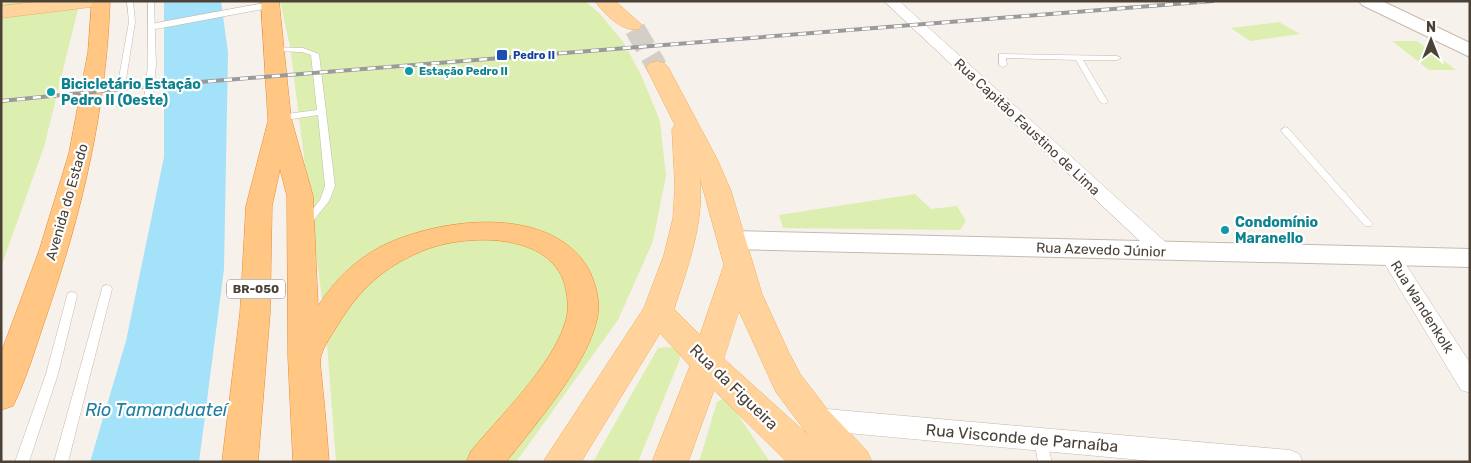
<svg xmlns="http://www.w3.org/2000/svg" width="1471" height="463" font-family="Rubik,sans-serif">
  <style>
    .green { fill: #dceeb0 }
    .water { fill: #a3e2f8 }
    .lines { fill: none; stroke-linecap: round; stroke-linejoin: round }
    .primary-tunnel { stroke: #d5cec7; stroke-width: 21; stroke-dasharray: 21 10; stroke-linecap: butt }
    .service-casing { stroke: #c6baaf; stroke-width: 1 }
    .pedestrian-casing { stroke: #c6baaf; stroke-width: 1 }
    .minor-casing { stroke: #c6baaf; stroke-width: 1 }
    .tertiary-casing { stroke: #c6baaf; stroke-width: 2 }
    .primary-casing { stroke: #efae60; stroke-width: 1 }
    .trunk-casing { stroke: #ec8a2f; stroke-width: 1 }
    .service { fill: #fff; fill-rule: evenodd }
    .pedestrian { fill: #fff; fill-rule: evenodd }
    .minor { fill: #fff; fill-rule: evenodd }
    .tertiary { fill: #fff; fill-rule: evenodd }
    .primary { fill: #ffd39b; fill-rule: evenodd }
    .trunk { fill: #ffc684; fill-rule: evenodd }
    .rail-casing { stroke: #9a9a9a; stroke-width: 4 }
    .rail { stroke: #fff; stroke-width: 2.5; stroke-dasharray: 8; stroke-linecap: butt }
    .transit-dot { fill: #1a4fb4; stroke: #fff; stroke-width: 2 }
    .culture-dot { fill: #0f9aa8; stroke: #fff; stroke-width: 2 }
    .labels { text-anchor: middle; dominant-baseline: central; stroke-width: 4.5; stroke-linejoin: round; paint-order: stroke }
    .far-transit-label { font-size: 11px; font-weight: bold; fill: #164399; stroke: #fff; text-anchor: start }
    .far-culture-label { font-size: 11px; font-weight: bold; fill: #0d838f; stroke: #fff; text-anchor: start }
    .shield { fill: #fff; stroke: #827a73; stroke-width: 1 }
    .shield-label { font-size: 12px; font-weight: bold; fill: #4c4137 }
    .culture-label { font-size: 14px; font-weight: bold; fill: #0d838f; stroke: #fff; text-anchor: start }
    .street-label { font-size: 14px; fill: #4c4137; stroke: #fff }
    .near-street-label { font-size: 16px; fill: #4c4137; stroke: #fff }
    .near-water-label { font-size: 18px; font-style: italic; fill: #207ea0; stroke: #fff }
  </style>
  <rect width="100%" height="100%" fill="#f7f1eb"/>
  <path class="green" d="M 1,1 L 80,1 L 44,147 L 1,267 Z
    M 280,1 L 585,1 L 600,14 L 624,43 L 642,77 L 660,121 L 666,176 L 653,241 L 618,320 L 516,462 L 336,462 L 326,331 L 290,46 Z
    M 1279,22 L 1300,34 L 1250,41 L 1231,28 Z
    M 1392,41 L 1417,41 L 1456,70 L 1429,70 Z
    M 915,194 L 931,209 L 957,206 L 966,221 L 960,230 L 783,228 L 779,215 Z
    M 666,347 C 674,347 680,351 680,359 L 638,462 L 593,462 L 658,348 Z
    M 722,399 L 728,400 L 770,462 L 699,462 L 717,402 Z"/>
  <path class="water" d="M 164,1 L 221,1 L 228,53 L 224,269 L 199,462 L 90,462 L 126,341 L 164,157 Z"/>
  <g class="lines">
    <path class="primary-tunnel" d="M 635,29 L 657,67"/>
    <defs>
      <path id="service" d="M 127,1 L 133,1 L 135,22 L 122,105 L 118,107 L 114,105 L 129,22 Z
        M 148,1 L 154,1 L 156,65 L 152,101 L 148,103 L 144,101 L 148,65 Z
        M 270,47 L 303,48 L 319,54 L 335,186 L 329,201 L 309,226 L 306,227 L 301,224 L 320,200 L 325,186 L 318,115 L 279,121 L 275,118 L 279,115 L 317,110 L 311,55 L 302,52 L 273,51 L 269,49 Z
        M 999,54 L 1117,56 L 1121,58 L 1117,60 L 1083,60 L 1108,102 L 1104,104 L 1100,102 L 1076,60 L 1006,58 L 1007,65 L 1003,67 L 999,65 Z
        M 1285,127 L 1288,128 L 1371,222 L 1373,224 L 1371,226 L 1365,226 L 1282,132 L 1281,130 Z
        M 107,285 L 111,286 L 112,289 L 68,462 L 54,462 L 102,289 L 103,286 Z
        M 72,292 L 76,293 L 77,296 L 58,374 L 29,462 L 15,462 L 46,374 L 67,296 L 68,293 Z
        M 1040,433 L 1045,435 L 1052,462 L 1038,462 L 1034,439 L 1035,435 Z"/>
      <path id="pedestrian" d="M 270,2 L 275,5 L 274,7 L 156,29 L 151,26 L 156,23 Z"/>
      <path id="minor" d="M 884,1 L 899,1 L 1171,247 L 1174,252 L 1171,257 L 1164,259 L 1157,257 Z
        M 1390,249 L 1397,251 L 1470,363 L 1470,393 L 1461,390 L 1380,256 L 1383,251 Z
        M 815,408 L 1290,450 L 1299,454 L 1303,462 L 1162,462 L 815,430 L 806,426 L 802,419 L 806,412 Z"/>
      <path id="tertiary" d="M 1359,1 L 1382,1 L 1470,43 L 1470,57 L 1362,5 Z
        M 733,231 L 1470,249 L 1470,267 L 733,249 L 724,246 L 720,240 L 724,234 Z"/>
      <path id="primary" d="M 43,1 L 100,1 L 98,5 L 91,7 L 1,18 L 1,6 Z
        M 595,1 L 615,1 L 642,25 L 639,29 C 623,33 604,14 595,1 Z
        M 657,61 L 664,63 L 668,67 L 717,159 L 731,191 L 762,294 L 788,351 L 800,374 L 827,409 L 867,451 L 872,462 L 831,462 L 829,460 L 830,462 L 787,462 L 714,390 L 688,462 L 652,462 L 690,366 L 660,333 L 581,462 L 543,462 L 644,308 L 664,255 L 673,218 L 675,186 L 672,129 L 675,125 L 646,67 L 650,63 ZM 700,178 L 724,265 L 700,335 L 674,309 C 688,266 704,224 700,178 ZM 739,311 L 776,392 L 808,435 L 724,359 Z"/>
      <path id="trunk" d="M 92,1 L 110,1 C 106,112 82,212 46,317 C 36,346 27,378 13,406 L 1,410 L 1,353 L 39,251 L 69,153 L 88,52 Z
        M 261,1 L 279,1 L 291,118 L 313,196 L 318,306 C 334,281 354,261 380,247 C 437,218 549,203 588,268 C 596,283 601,303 597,319 C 588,364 534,426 506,462 L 466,462 L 471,451 C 500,416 552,366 565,323 C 569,312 568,301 566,290 C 555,230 462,233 420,252 C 384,267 359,290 339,323 C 333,333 324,345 321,356 C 319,363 322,375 322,382 C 325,409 327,435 329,462 L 293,462 L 288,357 L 287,196 L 280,169 L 272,206 L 270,313 L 258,462 L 222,462 L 240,313 L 246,206 L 268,121 Z"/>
    </defs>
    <use href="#service" class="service-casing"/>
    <use href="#pedestrian" class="pedestrian-casing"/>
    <use href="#minor" class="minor-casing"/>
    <use href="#tertiary" class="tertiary-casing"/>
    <use href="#primary" class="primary-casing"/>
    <use href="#trunk" class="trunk-casing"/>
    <use href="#service" class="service"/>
    <use href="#pedestrian" class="pedestrian"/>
    <use href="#minor" class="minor"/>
    <use href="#tertiary" class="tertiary"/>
    <use href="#primary" class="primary"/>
    <use href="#trunk" class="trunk"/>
    <defs>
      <path id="rail" d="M 1,101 L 163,85 L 1213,1"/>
    </defs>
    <use href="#rail" class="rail-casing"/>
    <use href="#rail" class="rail"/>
  </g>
  <rect class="transit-dot" x="496" y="49" width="12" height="12" rx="2.5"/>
  <g class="culture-dot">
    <circle cx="409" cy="71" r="5"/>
    <circle cx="51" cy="92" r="5"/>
    <circle cx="1225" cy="230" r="5"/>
  </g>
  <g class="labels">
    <g class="far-transit-label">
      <text x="513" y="55">Pedro II</text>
    </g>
    <g class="far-culture-label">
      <text x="419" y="71">Estação Pedro II</text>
    </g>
    <rect class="shield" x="227" y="279.5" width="58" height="19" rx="4"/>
    <g class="shield-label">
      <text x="256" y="289">BR-050</text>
    </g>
    <g class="culture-label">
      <text x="61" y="84">Bicicletário Estação<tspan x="61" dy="16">Pedro II (Oeste)</tspan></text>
      <text x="1235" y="222">Condomínio<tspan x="1235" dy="16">Maranello</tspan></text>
    </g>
    <g class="street-label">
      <text transform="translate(1027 127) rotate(43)">Rua Capitão Faustino de Lima</text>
      <text transform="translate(67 202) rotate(-74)">Avenida do Estado</text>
      <text transform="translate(1101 250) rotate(2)">Rua Azevedo Júnior</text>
      <text transform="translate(1422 307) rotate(58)">Rua Wandenkolk</text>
    </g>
    <g class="near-street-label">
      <text transform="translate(734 387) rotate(44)">Rua da Figueira</text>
      <text transform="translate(1022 438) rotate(5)">Rua Visconde de Parnaíba</text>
    </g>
    <g class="near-water-label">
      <text x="156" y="410">Rio Tamanduateí</text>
    </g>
  </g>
  <rect width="1471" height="463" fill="none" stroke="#4c4137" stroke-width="5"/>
  <g transform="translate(1431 40)" stroke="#ffffff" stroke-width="4" paint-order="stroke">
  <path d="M0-4L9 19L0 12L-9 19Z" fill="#4c4137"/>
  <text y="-8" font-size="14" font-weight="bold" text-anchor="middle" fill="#4c4137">N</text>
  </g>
</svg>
